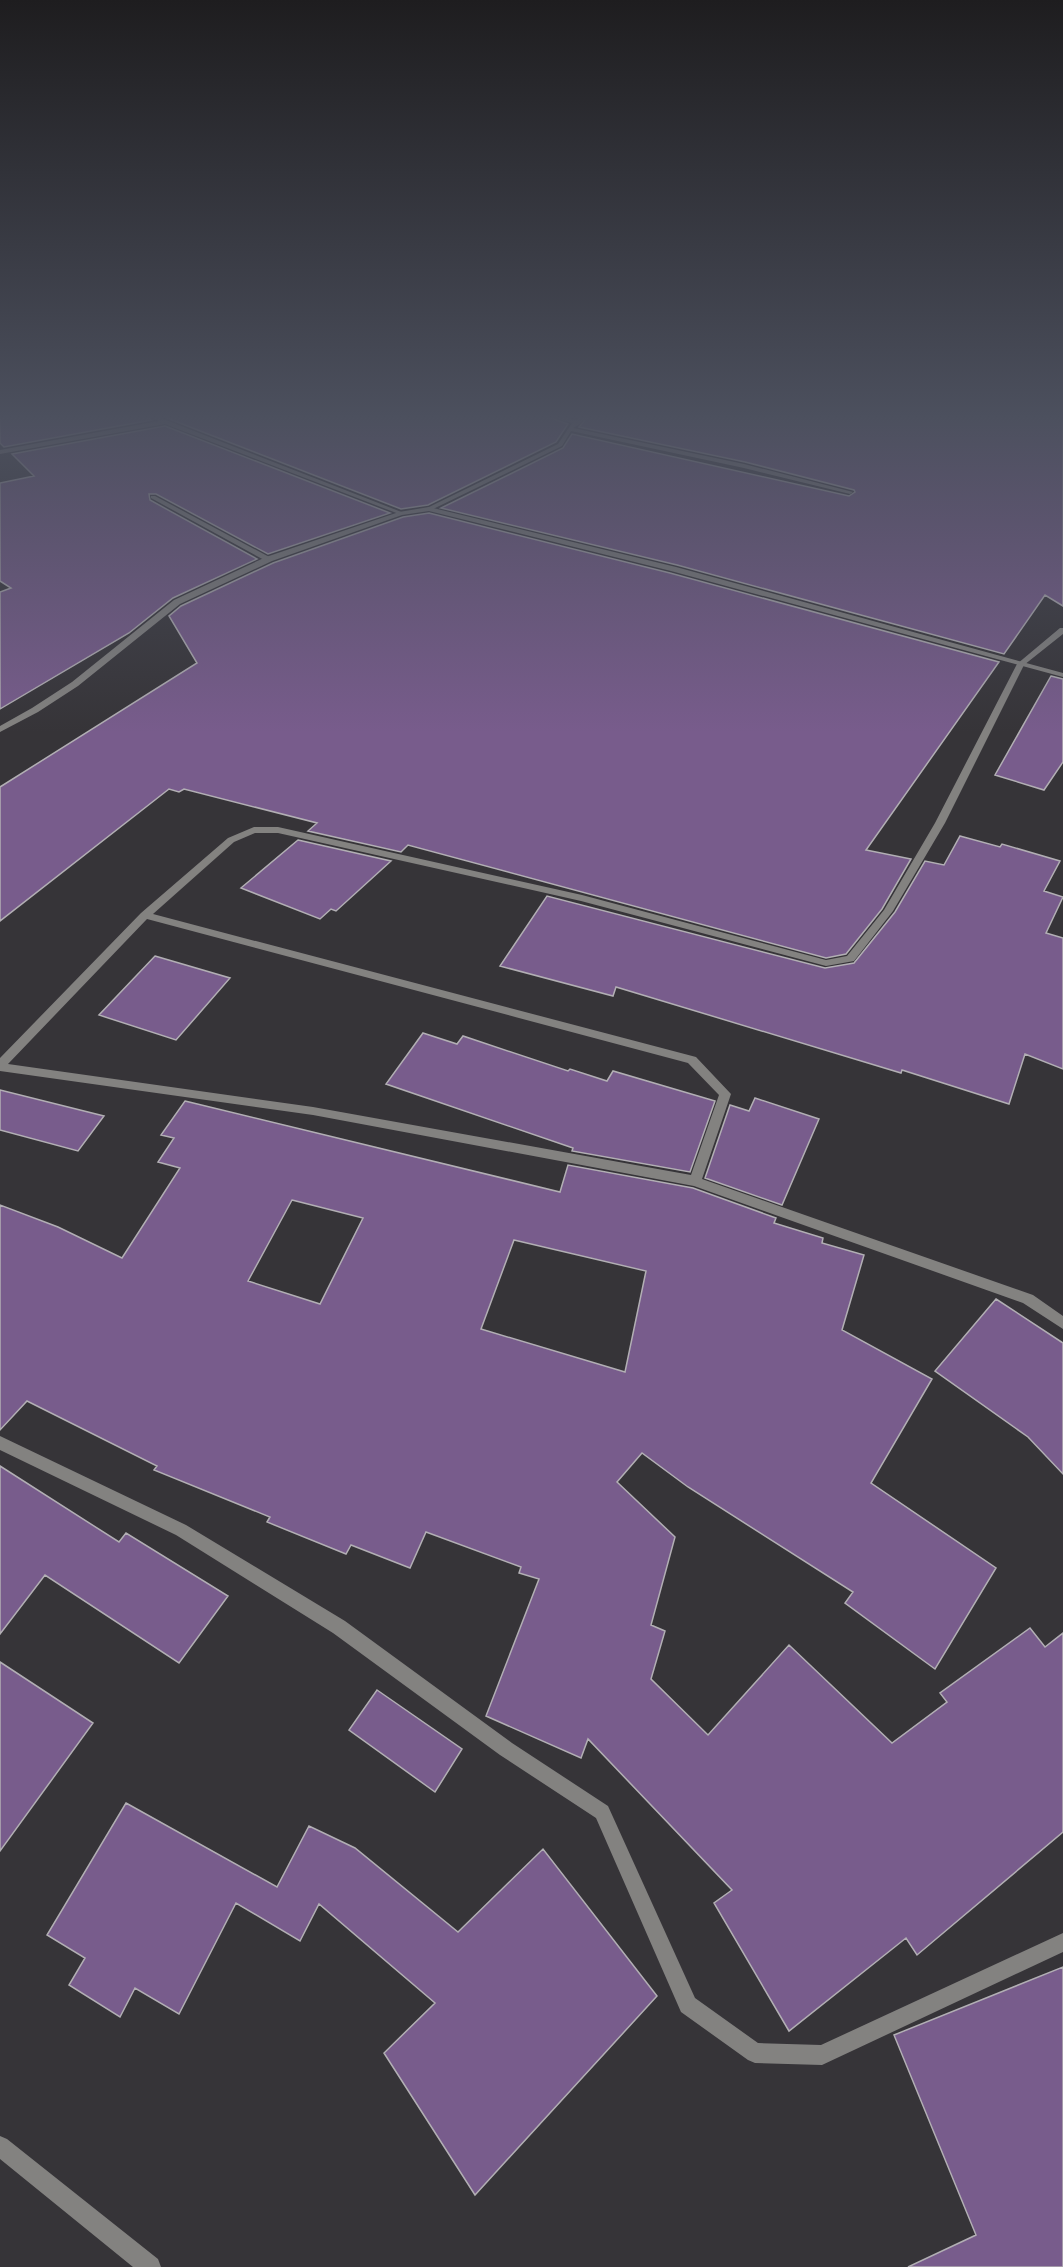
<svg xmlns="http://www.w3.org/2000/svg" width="1063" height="2267" font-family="'Zilla Slab',serif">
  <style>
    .building { fill: #785c8c; stroke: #b2afb4; stroke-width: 1.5; fill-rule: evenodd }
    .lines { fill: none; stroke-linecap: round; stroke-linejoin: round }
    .minor { fill: #838280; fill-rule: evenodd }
    .tertiary { fill: #838280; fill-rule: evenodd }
  </style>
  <rect width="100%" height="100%" fill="#363438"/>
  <path class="building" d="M 0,415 L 143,415 L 151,420 L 4,447 L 0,443 Z
    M 159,415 L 542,415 L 568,424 L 556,442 L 428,505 L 401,509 Z
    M 589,415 L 1063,415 L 1063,606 L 1045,595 L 1004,654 L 677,565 L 441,508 L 563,448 L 572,434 L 849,496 L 855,492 L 854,490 L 745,462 L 579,427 Z
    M 165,426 L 390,513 L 268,554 L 156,494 L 149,494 L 150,500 L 257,559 L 173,598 L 129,633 L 0,709 L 0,592 L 11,588 L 0,581 L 0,483 L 34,476 L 12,454 Z
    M 429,513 L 670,573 L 999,662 L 866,850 L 911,859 L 882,909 L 846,954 L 826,958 L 408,845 L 401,852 L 308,831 L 317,823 L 184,789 L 179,792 L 169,789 L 0,921 L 0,787 L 197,663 L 169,616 L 181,606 L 273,563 L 403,517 Z
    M 1051,676 L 1063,679 L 1063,762 L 1044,790 L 995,775 Z
    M 960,836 L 1000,847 L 1002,844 L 1060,861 L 1044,891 L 1063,897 L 1046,933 L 1063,938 L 1063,1069 L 1025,1054 L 1009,1104 L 902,1070 L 901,1073 L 616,987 L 613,996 L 500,966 L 547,896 L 825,968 L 854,963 L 895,912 L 925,861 L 944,865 Z
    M 298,840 L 391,861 L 336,911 L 331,909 L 320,919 L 241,888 Z
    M 155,956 L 230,978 L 176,1040 L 99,1015 Z
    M 423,1033 L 457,1044 L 463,1036 L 568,1071 L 570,1069 L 607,1081 L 613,1071 L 715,1101 L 690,1172 L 572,1151 L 573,1148 L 386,1084 Z
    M 0,1090 L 104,1116 L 78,1151 L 0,1130 Z
    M 755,1098 L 819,1119 L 782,1205 L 705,1178 L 730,1105 L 749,1111 Z
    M 185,1101 L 560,1192 L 568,1165 L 693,1188 L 776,1218 L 774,1223 L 823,1238 L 822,1243 L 864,1255 L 842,1330 L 932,1379 L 871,1483 L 996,1568 L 935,1669 L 845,1603 L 853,1592 L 688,1487 L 642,1453 L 617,1482 L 675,1537 L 651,1625 L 665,1631 L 651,1679 L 708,1735 L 789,1645 L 892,1743 L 947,1702 L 940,1693 L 1030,1628 L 1045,1647 L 1063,1633 L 1063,1832 L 917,1955 L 906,1938 L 789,2031 L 714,1903 L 732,1890 L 588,1739 L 581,1758 L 486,1716 L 539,1579 L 519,1573 L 521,1567 L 426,1532 L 410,1568 L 351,1545 L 346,1554 L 267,1522 L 270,1517 L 154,1470 L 157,1466 L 27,1401 L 0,1430 L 0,1205 L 58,1227 L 122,1258 L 180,1168 L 158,1162 L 174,1138 L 161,1135 ZM 292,1200 L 363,1218 L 320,1304 L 248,1281 ZM 514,1240 L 646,1271 L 625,1372 L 481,1329 Z
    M 996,1299 L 1063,1343 L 1063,1474 L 1028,1437 L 935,1371 Z
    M 0,1466 L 119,1542 L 126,1533 L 228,1596 L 179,1663 L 45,1575 L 0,1634 Z
    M 0,1662 L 93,1723 L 0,1851 Z
    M 377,1690 L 462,1749 L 435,1792 L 349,1730 Z
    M 126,1803 L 277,1887 L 309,1826 L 355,1848 L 458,1932 L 543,1849 L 657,1996 L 475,2195 L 384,2053 L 435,2003 L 319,1904 L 300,1941 L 236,1903 L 179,2014 L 135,1988 L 120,2017 L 69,1985 L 85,1958 L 47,1935 Z
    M 1063,1967 L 1063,2267 L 908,2267 L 976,2235 L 894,2035 Z"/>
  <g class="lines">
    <path class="minor" d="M 145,415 L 153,415 L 404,513 L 399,514 L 165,424 L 0,454 L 0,450 L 159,421 Z
      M 544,415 L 553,415 L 575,420 L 581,415 L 587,415 L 580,424 L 573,428 L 744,464 L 853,492 L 850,494 L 744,468 L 571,431 L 562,446 L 431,510 L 427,510 L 427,508 L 558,444 L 572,423 Z
      M 151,496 L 155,496 L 273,559 L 266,561 L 151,498 Z
      M 1060,628 L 1063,628 L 1063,634 L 1024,665 L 945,823 L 893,911 L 854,961 L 826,966 L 581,901 L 278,833 L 255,833 L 234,842 L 153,914 L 696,1057 L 731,1094 L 702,1179 L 1033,1295 L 1063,1316 L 1063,1329 L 1023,1303 L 694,1186 L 313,1115 L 0,1071 L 0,1058 L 141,913 L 228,838 L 254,827 L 278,827 L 582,895 L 826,960 L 847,956 L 884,910 L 935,823 L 1017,664 ZM 147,919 L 688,1063 L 719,1095 L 691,1175 L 313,1107 L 8,1064 Z
      M 0,1436 L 186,1525 L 345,1621 L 512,1743 L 608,1806 L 695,1998 L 758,2043 L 821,2045 L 1063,1933 L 1063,1952 L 822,2065 L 755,2063 L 748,2060 L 681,2012 L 596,1818 L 500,1755 L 333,1633 L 176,1535 L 0,1450 Z
      M 0,2136 L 7,2139 L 158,2259 L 161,2267 L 133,2267 L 0,2159 Z"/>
    <path class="tertiary" d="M 429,507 L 676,567 L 1063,673 L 1063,677 L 671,571 L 429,511 L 402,515 L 272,561 L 180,604 L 78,686 L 38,712 L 0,732 L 0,726 L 32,708 L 72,682 L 174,600 L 266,557 L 399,512 Z"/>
  </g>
  <linearGradient id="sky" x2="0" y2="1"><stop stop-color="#1e1d1f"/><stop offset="0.57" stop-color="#4c505e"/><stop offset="1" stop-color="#4c505e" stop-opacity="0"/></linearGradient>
  <rect width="1063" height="732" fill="url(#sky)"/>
</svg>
